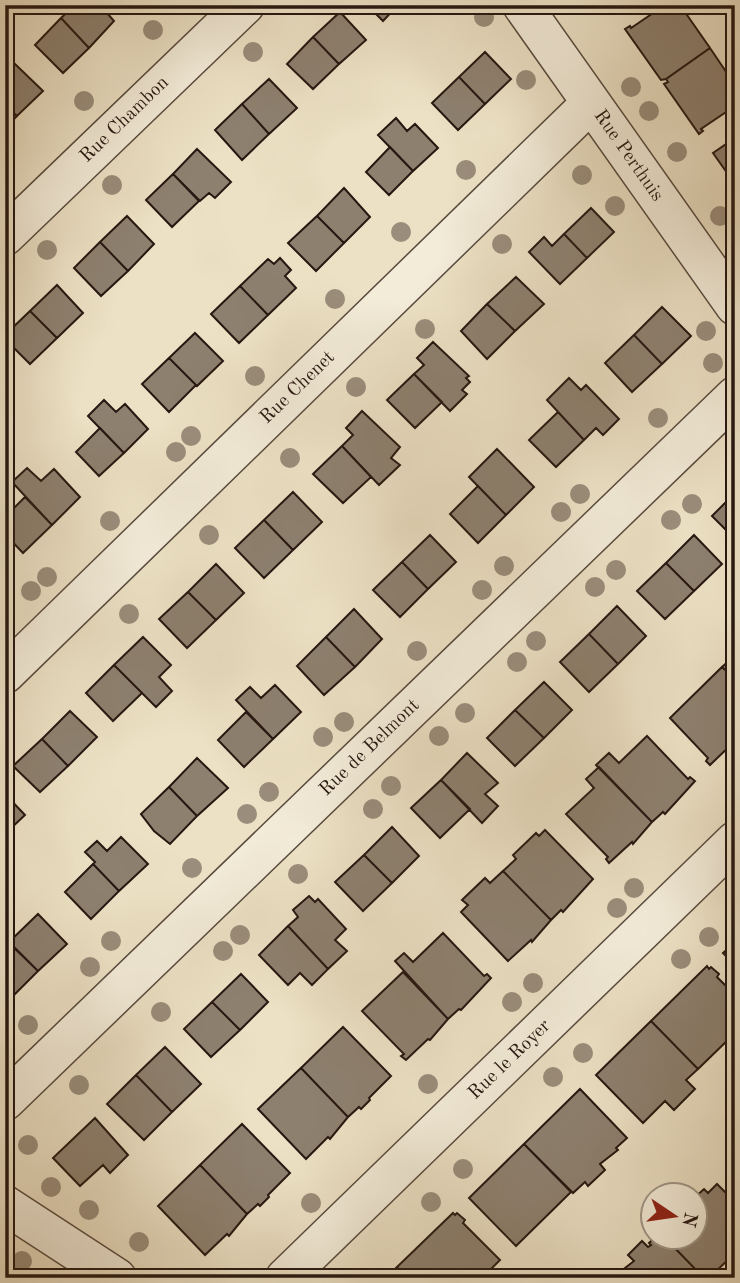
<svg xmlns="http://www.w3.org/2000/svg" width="740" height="1283" font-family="'Old Standard TT',serif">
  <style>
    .building { fill: #8d806f; stroke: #261711; stroke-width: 2 }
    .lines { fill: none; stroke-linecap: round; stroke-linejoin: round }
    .minor-casing { stroke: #584a3e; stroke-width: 41 }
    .minor { stroke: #f3ecd9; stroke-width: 38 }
    .tree { fill: #9a8d7b }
    .labels { text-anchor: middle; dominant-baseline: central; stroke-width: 5; stroke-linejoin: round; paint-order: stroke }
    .street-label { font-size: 19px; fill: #261711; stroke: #f3ecd9 }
  </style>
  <rect width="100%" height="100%" fill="#ece1c5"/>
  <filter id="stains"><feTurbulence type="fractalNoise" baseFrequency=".00286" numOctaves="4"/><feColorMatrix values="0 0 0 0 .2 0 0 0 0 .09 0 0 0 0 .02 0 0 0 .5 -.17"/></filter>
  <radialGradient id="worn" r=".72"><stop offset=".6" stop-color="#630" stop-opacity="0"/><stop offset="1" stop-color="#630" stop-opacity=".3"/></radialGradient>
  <path class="building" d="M 75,5 L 100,5 L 114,21 L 89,48 L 61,18 Z
    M 367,5 L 398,5 L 383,21 Z
    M 665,5 L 680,5 L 710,48 L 666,79 L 661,80 L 625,29 L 630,26 L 631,28 Z
    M 340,12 L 366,40 L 339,64 L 313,37 Z
    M 61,18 L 89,48 L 63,73 L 35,45 Z
    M 313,37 L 339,64 L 313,89 L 287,64 Z
    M 710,48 L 735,85 L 735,106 L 701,129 L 703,131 L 699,134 L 664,84 L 668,82 L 666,79 Z
    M 485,52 L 511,79 L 485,104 L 459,77 Z
    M 15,64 L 43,91 L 17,116 L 5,105 L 5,74 Z
    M 459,77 L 485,104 L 458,130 L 432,103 Z
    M 269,79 L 297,108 L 269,134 L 242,104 Z
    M 242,104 L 269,134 L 242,160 L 215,130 Z
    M 5,105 L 17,116 L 5,128 Z
    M 396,118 L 407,131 L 415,124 L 438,148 L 413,171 L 378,135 Z
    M 735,138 L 735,184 L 713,153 Z
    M 390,147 L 413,171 L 389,195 L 366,172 Z
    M 197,149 L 231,182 L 215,198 L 209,193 L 200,201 L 173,174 Z
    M 173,174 L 199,201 L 172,227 L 146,200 Z
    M 344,188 L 370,217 L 344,243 L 317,216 Z
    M 591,208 L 614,232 L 587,258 L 564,234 Z
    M 127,216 L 154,244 L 128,271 L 100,242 Z
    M 317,216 L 344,243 L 316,271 L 288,243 Z
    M 564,234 L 587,258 L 560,284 L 529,252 L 544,237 L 552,246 Z
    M 100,242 L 128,271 L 101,296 L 74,268 Z
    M 280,258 L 291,270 L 285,276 L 296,288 L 268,315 L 240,286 L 268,259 L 274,264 Z
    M 516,277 L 544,304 L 515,331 L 487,304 Z
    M 57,285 L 83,313 L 57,338 L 30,311 Z
    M 240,286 L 268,315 L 239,343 L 211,314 Z
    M 487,304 L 515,331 L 487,359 L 461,331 Z
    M 662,307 L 691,336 L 662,364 L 634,335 Z
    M 30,311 L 57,338 L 30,364 L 5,339 L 5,335 Z
    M 195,333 L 223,361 L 197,386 L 169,358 Z
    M 634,335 L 662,364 L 632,392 L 605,363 Z
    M 433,342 L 469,376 L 466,378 L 470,382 L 462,390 L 467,394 L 450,411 L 414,374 L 424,365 L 417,358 Z
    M 169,358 L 196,385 L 169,412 L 142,384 Z
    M 414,374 L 442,402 L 415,428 L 387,400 Z
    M 569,378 L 581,390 L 586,385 L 619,419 L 603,435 L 596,428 L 584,440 L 547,400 Z
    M 104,400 L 116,412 L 125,404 L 148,429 L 124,453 L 88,416 Z
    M 362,411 L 400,447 L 391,458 L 400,465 L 379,485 L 342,446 L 353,435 L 346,428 Z
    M 558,412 L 584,440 L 556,467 L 529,440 Z
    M 100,428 L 124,453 L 99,476 L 76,452 Z
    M 342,446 L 371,477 L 343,503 L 313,474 Z
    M 497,449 L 534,487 L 506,515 L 469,477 Z
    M 27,468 L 41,481 L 54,469 L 80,497 L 52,525 L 12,482 Z
    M 478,486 L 506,515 L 478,543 L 450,514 Z
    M 293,492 L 322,522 L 293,550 L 264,520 Z
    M 735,493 L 735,539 L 712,516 Z
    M 25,497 L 52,525 L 23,553 L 5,534 L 5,517 Z
    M 264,520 L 293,550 L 264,578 L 235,548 Z
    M 430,535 L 456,562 L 428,589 L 402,562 Z
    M 694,535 L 722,564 L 694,591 L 666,563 Z
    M 402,562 L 428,589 L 400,617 L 373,590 Z
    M 666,563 L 694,591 L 665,619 L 637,591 Z
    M 216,564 L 244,593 L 216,620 L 188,592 Z
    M 188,592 L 216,620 L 187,648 L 159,619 Z
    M 617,606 L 646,636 L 618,664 L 589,634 Z
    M 354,609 L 382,639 L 355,667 L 326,637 Z
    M 589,634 L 618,664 L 589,692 L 560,662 Z
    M 143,637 L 171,665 L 159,677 L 172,691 L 156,707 L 114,665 Z
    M 326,637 L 355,667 L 324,695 L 297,666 Z
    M 735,655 L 735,679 L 722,667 Z
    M 114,665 L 142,693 L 113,721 L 86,693 Z
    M 722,667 L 735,679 L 735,741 L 710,765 L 706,761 L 708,758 L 670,718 Z
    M 544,682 L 572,710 L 544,738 L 515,710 Z
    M 275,685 L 301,712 L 273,739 L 236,700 L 250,687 L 261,698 Z
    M 515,710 L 544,738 L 515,766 L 487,738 Z
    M 70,711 L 97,737 L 68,766 L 42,739 Z
    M 246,712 L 273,739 L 244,767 L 218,740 Z
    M 647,736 L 688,779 L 690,777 L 695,781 L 665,814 L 663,812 L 652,822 L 596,765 L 609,753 L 619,763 Z
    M 42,739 L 68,766 L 40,792 L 13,766 Z
    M 467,753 L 498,783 L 485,794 L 498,806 L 482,823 L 441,780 Z
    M 197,758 L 228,788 L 197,816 L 169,787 Z
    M 599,767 L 652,822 L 633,844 L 632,842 L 609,863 L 606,859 L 608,857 L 566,814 L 594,788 L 586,779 Z
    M 441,780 L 470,809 L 440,838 L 411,808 Z
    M 169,787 L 197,816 L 170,844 L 154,831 L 141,814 Z
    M 5,794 L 25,815 L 5,834 Z
    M 392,827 L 419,856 L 392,883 L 364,855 Z
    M 545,830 L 593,879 L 563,912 L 561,910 L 551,920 L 503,871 L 516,859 L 513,855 L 536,833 L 539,836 Z
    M 121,837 L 148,864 L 119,891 L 93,864 L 95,862 L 85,852 L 97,841 L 107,851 Z
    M 364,855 L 392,883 L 363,911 L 335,882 Z
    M 93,864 L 119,891 L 91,919 L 65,892 Z
    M 503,871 L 551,920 L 532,942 L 531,940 L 508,961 L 461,912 L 468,905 L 462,900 L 485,878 L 490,883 Z
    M 309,896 L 315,902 L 318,899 L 346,929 L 335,940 L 347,951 L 328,969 L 288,926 L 298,917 L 293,910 Z
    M 38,914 L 67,944 L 38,971 L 9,942 Z
    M 288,926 L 328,969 L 312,985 L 300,973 L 288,985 L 259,955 Z
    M 443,933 L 484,976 L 487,974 L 491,978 L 461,1010 L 459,1009 L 448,1019 L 395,961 L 404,953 L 413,962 Z
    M 5,939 L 38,971 L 10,999 L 5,994 Z
    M 735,942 L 735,965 L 723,953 Z
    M 707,966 L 709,969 L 711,967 L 719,974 L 717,977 L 735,995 L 735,1033 L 698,1069 L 651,1021 Z
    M 403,972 L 448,1019 L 430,1040 L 428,1039 L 406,1060 L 401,1056 L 404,1054 L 362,1011 Z
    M 241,974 L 268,1002 L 240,1030 L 212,1002 Z
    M 212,1002 L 240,1030 L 211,1057 L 184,1029 Z
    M 651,1021 L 698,1069 L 686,1080 L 695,1089 L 674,1110 L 665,1101 L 643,1123 L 596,1075 Z
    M 343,1027 L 391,1076 L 369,1098 L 370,1100 L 361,1109 L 359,1107 L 348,1117 L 301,1068 Z
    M 165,1047 L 201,1084 L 172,1112 L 136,1075 Z
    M 301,1068 L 348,1117 L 330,1139 L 328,1137 L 306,1159 L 258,1109 Z
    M 136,1075 L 172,1112 L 144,1140 L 107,1104 Z
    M 580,1089 L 627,1138 L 616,1148 L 618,1150 L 600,1164 L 605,1170 L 588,1186 L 585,1182 L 573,1193 L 524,1144 Z
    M 95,1118 L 128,1155 L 110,1173 L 103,1165 L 80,1186 L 53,1158 Z
    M 242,1124 L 290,1173 L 268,1195 L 269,1197 L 260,1206 L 258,1204 L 247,1214 L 200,1165 Z
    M 524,1144 L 571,1192 L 516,1246 L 469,1198 Z
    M 200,1165 L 247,1214 L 229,1236 L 227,1234 L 205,1255 L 158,1206 Z
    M 717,1184 L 735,1202 L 735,1253 L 709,1278 L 704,1278 L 665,1238 L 694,1238 L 694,1206 L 699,1201 L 695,1197 L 704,1189 L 708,1193 Z
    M 453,1213 L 455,1215 L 457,1213 L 465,1220 L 463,1223 L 500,1260 L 482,1278 L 408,1278 L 397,1267 Z
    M 654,1238 L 665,1238 L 704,1278 L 617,1278 L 616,1275 L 634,1261 L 628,1255 L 642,1241 L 648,1247 L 651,1245 L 649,1243 Z
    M 397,1267 L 408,1278 L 386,1278 Z"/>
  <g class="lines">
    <defs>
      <path id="minor" d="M 522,5 L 735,306
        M 5,236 L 245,5
        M 5,674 L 591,103
        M 5,1101 L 735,396
        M 5,1205 L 117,1278
        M 285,1278 L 735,841"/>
    </defs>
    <use href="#minor" class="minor-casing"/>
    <use href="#minor" class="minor"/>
  </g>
  <g class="tree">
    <circle cx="484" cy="17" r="10"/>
    <circle cx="153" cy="30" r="10"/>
    <circle cx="253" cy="52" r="10"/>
    <circle cx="526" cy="80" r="10"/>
    <circle cx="631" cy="87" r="10"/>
    <circle cx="84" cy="101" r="10"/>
    <circle cx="649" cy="111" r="10"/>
    <circle cx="677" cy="152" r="10"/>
    <circle cx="466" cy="170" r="10"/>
    <circle cx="582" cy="175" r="10"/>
    <circle cx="112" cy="185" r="10"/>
    <circle cx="615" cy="206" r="10"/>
    <circle cx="720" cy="216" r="10"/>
    <circle cx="401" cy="232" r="10"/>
    <circle cx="502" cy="244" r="10"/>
    <circle cx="47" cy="250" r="10"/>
    <circle cx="335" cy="299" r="10"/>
    <circle cx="425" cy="329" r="10"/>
    <circle cx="706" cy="331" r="10"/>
    <circle cx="713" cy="363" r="10"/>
    <circle cx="255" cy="376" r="10"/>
    <circle cx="356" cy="387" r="10"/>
    <circle cx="658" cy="418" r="10"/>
    <circle cx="191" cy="436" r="10"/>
    <circle cx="176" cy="452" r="10"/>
    <circle cx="290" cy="458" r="10"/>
    <circle cx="580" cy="494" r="10"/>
    <circle cx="692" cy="504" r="10"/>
    <circle cx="561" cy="512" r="10"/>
    <circle cx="671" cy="520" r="10"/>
    <circle cx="110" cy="521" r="10"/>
    <circle cx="209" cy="535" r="10"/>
    <circle cx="504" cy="566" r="10"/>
    <circle cx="616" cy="570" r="10"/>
    <circle cx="47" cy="577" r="10"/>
    <circle cx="595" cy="587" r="10"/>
    <circle cx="482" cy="590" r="10"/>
    <circle cx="31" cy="591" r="10"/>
    <circle cx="129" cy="614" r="10"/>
    <circle cx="536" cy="641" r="10"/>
    <circle cx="417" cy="651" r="10"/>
    <circle cx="517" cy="662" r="10"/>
    <circle cx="465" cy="713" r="10"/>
    <circle cx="344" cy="722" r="10"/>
    <circle cx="439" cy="736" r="10"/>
    <circle cx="323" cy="737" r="10"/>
    <circle cx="391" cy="786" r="10"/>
    <circle cx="269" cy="792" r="10"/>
    <circle cx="373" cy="809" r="10"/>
    <circle cx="247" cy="814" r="10"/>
    <circle cx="192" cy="868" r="10"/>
    <circle cx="298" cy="874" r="10"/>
    <circle cx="634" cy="888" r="10"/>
    <circle cx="617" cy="908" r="10"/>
    <circle cx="240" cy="935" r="10"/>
    <circle cx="709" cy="937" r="10"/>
    <circle cx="111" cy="941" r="10"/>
    <circle cx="223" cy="951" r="10"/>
    <circle cx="681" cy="959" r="10"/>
    <circle cx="90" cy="967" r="10"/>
    <circle cx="533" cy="983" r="10"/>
    <circle cx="512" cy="1002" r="10"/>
    <circle cx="161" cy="1012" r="10"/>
    <circle cx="28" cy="1025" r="10"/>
    <circle cx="583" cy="1053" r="10"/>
    <circle cx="553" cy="1077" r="10"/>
    <circle cx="428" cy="1084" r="10"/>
    <circle cx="79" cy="1085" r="10"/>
    <circle cx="28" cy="1145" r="10"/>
    <circle cx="463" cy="1169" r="10"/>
    <circle cx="51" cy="1187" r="10"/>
    <circle cx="431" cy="1202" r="10"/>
    <circle cx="311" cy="1203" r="10"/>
    <circle cx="89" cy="1210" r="10"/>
    <circle cx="139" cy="1242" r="10"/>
    <circle cx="22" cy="1261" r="10"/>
  </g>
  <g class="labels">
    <g class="street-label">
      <text transform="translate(125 120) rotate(-44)">Rue Chambon</text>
      <text transform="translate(628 156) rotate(55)">Rue Perthuis</text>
      <text transform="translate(298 388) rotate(-44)">Rue Chenet</text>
      <text transform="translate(370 748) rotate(-44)">Rue de Belmont</text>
      <text transform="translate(510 1060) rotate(-44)">Rue le Royer</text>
    </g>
  </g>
  <rect width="740" height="1283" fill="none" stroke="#ece1c5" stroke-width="28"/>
  <rect x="7" y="7" width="726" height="1269" fill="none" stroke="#261711" stroke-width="3.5"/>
  <rect x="14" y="14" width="712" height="1255" fill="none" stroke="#261711" stroke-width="2"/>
  <g transform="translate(674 1216) rotate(103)"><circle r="33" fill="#f3ecd9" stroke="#a19789" stroke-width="2"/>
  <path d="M0-5L12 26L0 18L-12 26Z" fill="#8f2418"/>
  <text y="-10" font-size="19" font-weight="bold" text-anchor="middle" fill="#261711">N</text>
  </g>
  <rect width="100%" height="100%" filter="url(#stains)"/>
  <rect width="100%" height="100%" fill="url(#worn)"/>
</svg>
